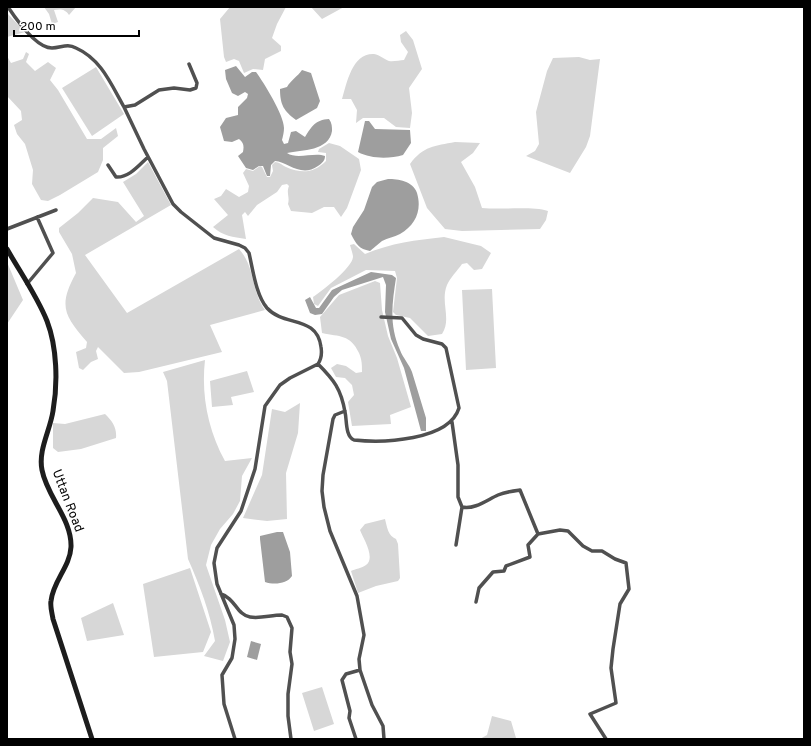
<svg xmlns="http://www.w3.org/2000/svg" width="811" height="746" font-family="Overpass,sans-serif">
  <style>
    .green { fill: #d7d7d7 }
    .water { fill: #9e9e9e }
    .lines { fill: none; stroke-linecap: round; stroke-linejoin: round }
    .street { stroke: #505050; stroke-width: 3.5 }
    .secondary { stroke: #1d1d1d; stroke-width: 5 }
    .labels { text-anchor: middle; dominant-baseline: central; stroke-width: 3; stroke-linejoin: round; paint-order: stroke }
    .street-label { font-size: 13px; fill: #000; stroke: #fff }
  </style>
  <rect width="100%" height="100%" fill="#fff"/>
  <path class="green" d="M 44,7 L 76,7 L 69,15 C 65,9 61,9 54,10 L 58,22 L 52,24 L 49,14 Z
    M 230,7 L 286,7 L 277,24 L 272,38 L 281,46 L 281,51 L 265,59 L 263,70 L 253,69 L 244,73 L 239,61 L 234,59 L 226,62 L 224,57 L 220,19 Z
    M 311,7 L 344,7 L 322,19 Z
    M 7,13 L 25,32 L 7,37 Z
    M 406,31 L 413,40 L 422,69 L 409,88 L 412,113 L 410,128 L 396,127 L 384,118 L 363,118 L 356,123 L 357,110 L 351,99 L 342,99 C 347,83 352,53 374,54 C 380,55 384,59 389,61 C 393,62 400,60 404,60 L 408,52 L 401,42 L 400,35 Z
    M 26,52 L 29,54 L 26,62 L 35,71 L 48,62 L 56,68 L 50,80 L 58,90 L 87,139 L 101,139 L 116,128 L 118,136 L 103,148 L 103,160 L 98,172 L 60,195 L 48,201 L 41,200 L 32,184 L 33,170 L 25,144 L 17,134 L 14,125 L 22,120 L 21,111 L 7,96 L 7,56 L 11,63 L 23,59 Z
    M 579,57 L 590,60 L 600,59 L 590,136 L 586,147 L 570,173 L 526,156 L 535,151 L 539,144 L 536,112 L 547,71 L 553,58 Z
    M 96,67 L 124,114 L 92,136 L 62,88 Z
    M 455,142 L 480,143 L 473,153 L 461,162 L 475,187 L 482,208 C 501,210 532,206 548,211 L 546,220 L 540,229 L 462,231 L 445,229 L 427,208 L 410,164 C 423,146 435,146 455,142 Z
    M 329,143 L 340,146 L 359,159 L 361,170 L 347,208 L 341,217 L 334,207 L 324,207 L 312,213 L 291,211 L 288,204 C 290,197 286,193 289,186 L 287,184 L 282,185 L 277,192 L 257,205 L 248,216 L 245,212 L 242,215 L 246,239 C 233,237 223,236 213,227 L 228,215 L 214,199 L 221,196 L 226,189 L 239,197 L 248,192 L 249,186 L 243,173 L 246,169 L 253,171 L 260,166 L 262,167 L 267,177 L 270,177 L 273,171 L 272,165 L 275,162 C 279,162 282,165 286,167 C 302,174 314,173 326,161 L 326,153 L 318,152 L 319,149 Z
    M 148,162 L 171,205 L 85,255 L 127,313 L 239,249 C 255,266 251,291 265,310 L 210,325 L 222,352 L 139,372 L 124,373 L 98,347 L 96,351 L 98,359 L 91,362 L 83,370 L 79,368 L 76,352 L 86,348 L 87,342 C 64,315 58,306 76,273 L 72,254 L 59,232 L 59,228 L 78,213 L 93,198 L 118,202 L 136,222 L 144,216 L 123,182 L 136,174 Z
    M 444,237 L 481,246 L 491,253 L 482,269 L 474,270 L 467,263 L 462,264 C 457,271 450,278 447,285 C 440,302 452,319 442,334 L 428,336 L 410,318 L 396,315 L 393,312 L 397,278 L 395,271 L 366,270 L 331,288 L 318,306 L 314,304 L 313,297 C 322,291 352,268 353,257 C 353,254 351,249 350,245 L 354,244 L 365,254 C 391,243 416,240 444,237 Z
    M 7,262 L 23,300 L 7,324 Z
    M 375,281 L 380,283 L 382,310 L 388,336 L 397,358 L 411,407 L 390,415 L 391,424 L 352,426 L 348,402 L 354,395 L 352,385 L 345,378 L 336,377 L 331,368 L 337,364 L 346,366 L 356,373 L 362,372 C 362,365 362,360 359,353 C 350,334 340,337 322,333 L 320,317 L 339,295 Z
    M 492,289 L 496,368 L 466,370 L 462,290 Z
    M 205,360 C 201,395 208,430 225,461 L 252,458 L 242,476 L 240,501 L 233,514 L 220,529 L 211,545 L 206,565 L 225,620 L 230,642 L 223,661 L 204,656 L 215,641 C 210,612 200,586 188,559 L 167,381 L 163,372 Z
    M 247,371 L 254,392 L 231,397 L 233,405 L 212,407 L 210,381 Z
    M 300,403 L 298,433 L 286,473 L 287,519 L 267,521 L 243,518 L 262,475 L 272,409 L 285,412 Z
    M 105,414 C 112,421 117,427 116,438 L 81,449 L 58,452 L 53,448 L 53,423 L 65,424 Z
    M 385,519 C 387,527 388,536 396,539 L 398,544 L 400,578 L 398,581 L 376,586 L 358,593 L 351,571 C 355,569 362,568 366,565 C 376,558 363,538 360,530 L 365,524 Z
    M 190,568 L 211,632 L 203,652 L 154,657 L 143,584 Z
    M 113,603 L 124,635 L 87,641 L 81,618 Z
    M 322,687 L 334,724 L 314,731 L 302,693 Z
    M 492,716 L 511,721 L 516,738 L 527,739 L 480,739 L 487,735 Z"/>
  <path class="water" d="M 236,66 L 245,77 L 252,72 L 256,72 C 264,83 284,115 284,128 C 284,132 283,136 282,140 L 284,144 L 288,143 L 291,132 L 296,131 L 305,137 C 312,126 315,120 329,119 C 332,123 332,127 332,131 C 329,151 302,150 287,153 C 297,160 314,152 325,156 C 325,161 322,163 318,166 C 301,178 288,162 275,161 L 271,165 L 270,176 L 267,176 L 263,166 L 259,166 L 253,170 L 246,168 L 238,156 L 243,152 C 244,146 244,143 239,139 L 232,142 L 224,141 L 220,127 L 226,118 L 238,115 L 238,107 L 247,98 L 248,94 L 245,92 L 238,96 L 232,93 L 226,79 L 225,70 Z
    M 302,70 L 311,73 L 320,101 L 317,108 L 296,120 C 284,111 280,105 280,89 L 287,87 C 291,80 297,77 302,70 Z
    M 365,121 L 369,121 L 375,129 L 410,130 L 411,143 L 403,155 C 389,159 371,159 358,152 Z
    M 388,179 C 398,179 413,181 417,193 C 422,210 416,225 400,234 C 394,237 388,238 382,241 C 378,244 374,248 370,251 C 359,249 356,244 351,234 L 353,227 L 364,210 L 372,187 L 377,182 Z
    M 371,272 L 392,275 L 396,278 C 392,304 389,325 400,350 C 403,358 409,364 412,372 L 426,418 L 426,431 L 421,431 L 404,368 L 391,339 L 385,312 L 386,285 L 383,277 L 342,290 L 334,297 L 322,314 L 315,315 L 310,313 L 305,300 L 310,297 L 316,308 L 319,308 L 332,290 Z
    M 277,532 L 283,532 L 290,552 L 292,576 C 287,584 274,585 265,582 L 260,539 L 260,536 Z
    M 251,641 L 261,644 L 257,660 L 247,657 Z"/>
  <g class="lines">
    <path class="street" d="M 8,7 C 16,19 36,48 52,48 C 61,48 67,43 76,48 C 101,59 111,84 124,107
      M 189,64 L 197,83 L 196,88 L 190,90 L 174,88 L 159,90 L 135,105 L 124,107 L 144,149 L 173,204 L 181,212 L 214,238 L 239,245 L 245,248 L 249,253 C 253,270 256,295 267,308 C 284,327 317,315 321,347 C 322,353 322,358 318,364 L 290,378 L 280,385 L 265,406 L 255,469 L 241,511 L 217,548 L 214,563 L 217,584 L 234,625 L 235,639 L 232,658 L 222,675 L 224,704 L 235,739
      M 108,165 L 116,177 C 129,178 139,165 148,157
      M 7,229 L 56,210
      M 27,284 L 53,253 L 37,217
      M 318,364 C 334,380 341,389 345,412 C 347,420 345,436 354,440 C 382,443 449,441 459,408 L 446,348 L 442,344 L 423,339 L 416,335 L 402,318 L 381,317
      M 345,411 L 335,415 L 333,419 L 323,475 L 322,491 L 324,507 L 330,531 L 357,596 L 364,635 L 359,659 L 360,670 L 372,705 L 383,726 L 384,739
      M 452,422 L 458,465 L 458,497 L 462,507 C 474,510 487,500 498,495 C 505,492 513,491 520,490 L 538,534 L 560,530 L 568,531 L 583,546 L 592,551 L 602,551 L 615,559 L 626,563 L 629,589 L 620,604 L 613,649 L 611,668 L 616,703 L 590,714 L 606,739
      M 456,545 L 462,507
      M 221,594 C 235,598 237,615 250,617 C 260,619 271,615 282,615 L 287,617 L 292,628 L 290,652 L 292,664 L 288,694 L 288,716 L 291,739
      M 476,602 L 479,588 L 493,572 L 504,571 L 506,566 L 530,557 L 528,545 L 538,534
      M 356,739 L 349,718 L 350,711 L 342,680 L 346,674 L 360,670"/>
    <path class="secondary" d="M 7,249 C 20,272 37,296 47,321 C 57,347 58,383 53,411 C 50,431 38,450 42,470 C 47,497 72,519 71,547 C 70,567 53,581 51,601 C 50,606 52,613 53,619 L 92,739"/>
  </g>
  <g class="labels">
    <g class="street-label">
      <text transform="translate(67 501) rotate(69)">Uttan Road</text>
    </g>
  </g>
  <rect width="811" height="746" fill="none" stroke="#000000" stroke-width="16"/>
  <path d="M14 30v6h125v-6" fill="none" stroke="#000000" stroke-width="2"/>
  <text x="20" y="30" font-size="12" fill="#000000" stroke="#ffffff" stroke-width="3" paint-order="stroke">200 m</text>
</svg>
